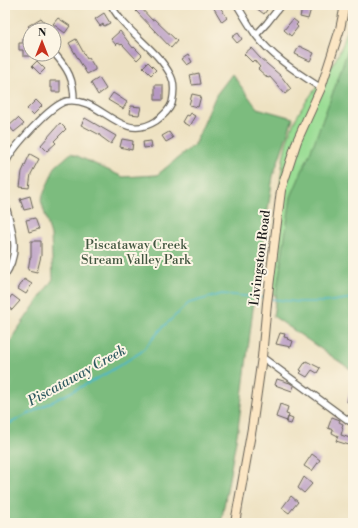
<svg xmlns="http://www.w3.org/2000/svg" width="358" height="528" font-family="'Libre Bodoni',serif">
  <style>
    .green { fill: #9add94; stroke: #5b7c58 }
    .forest { fill: #7bbc7e; stroke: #4c6c4d }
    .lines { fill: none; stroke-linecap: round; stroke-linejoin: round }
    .stream { stroke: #4cb7c9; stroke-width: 1.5 }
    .building { fill: #b698c3 }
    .minor-casing { stroke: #666156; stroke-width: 8 }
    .secondary-casing { stroke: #666156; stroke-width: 10 }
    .minor { stroke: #fff; stroke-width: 5.5 }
    .secondary { stroke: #fbe6c4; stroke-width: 8 }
    .labels { text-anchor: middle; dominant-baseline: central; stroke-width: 4; stroke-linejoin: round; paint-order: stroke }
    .park-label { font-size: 13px; fill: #425640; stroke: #fcf5e5 }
    .street-label { font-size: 13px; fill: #1c1c1c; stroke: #fcf5e5 }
    .water-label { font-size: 14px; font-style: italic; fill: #2f5a61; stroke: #fcf5e5 }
  </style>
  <rect width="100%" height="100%" fill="#fcf5e5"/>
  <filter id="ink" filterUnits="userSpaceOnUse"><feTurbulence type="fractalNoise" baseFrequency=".025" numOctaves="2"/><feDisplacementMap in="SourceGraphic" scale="8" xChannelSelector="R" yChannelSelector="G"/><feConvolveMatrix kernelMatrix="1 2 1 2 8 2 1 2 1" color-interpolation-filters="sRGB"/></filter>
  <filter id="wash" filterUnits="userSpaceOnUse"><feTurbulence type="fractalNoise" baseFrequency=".012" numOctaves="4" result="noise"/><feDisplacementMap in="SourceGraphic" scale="16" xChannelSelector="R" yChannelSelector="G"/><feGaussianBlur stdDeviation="0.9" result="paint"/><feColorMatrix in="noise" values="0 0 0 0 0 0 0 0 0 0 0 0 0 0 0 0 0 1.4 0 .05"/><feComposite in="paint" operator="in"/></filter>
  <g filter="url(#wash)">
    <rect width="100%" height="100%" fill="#eee2c2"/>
    <path class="green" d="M 351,5 L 353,5 L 353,297 L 318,299 L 273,295 L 273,293 L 270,292 C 273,262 276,232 279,201 C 281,176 282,150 292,127 C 303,100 325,80 338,55 C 346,39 350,22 351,5 Z"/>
    <path class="forest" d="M 353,35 L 353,371 L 273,316 L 291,197 L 314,143 L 336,84 Z
      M 232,74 L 257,108 L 293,118 L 273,176 L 253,309 L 238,429 L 221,523 L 140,523 L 132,521 L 127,523 L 5,523 L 5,355 L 15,333 L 53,279 L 51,236 L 41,200 L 55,167 L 71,153 L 123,177 L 157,175 L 195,144 L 216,95 Z"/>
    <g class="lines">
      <path class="stream" d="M 271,299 L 298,302 L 326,302 L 353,298
        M 5,426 L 104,375 L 141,352 L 163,327 L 189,303 L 222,294 L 266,298"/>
    </g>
    <g id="blocks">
      <path class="building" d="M 212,5 L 219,5 L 227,18 L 222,22 Z
        M 252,5 L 266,5 L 269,7 L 264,14 Z
        M 303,5 L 312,5 L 308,19 L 300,17 Z
        M 140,7 L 152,20 L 154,19 L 177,41 L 171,48 L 136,11 Z
        M 104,13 L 110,23 L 104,26 L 103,24 L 100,26 L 95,19 Z
        M 41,18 L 46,24 L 40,30 L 32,30 L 28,26 Z
        M 58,18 L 70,26 L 65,33 L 53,24 Z
        M 293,19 L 298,23 L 296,25 L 298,27 L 291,36 L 284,30 Z
        M 120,31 L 133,48 L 134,47 L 142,55 L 137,60 L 122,44 L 121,45 L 118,43 L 116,45 L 111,39 Z
        M 238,33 L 242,39 L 237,43 L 232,37 Z
        M 23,37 L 30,37 L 30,56 L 23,56 L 23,50 L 19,50 L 19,43 L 23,43 Z
        M 76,39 L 87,59 L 89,58 L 95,68 L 95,70 L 87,74 L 69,43 Z
        M 299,46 L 314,53 L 310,61 L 295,54 Z
        M 251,48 L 260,58 L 281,76 L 291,89 L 285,94 L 270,77 L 268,78 L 258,69 L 260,67 L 254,60 L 252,62 L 244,54 Z
        M 188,55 L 192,62 L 187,65 L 182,59 Z
        M 37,61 L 45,69 L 40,74 L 32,66 Z
        M 148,62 L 156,70 L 151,75 L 143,67 Z
        M 199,73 L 201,84 L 192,85 L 190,75 Z
        M 99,78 L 106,89 L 98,95 L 91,83 Z
        M 50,81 L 60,81 L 60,92 L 52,92 L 52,87 L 50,87 Z
        M 155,85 L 163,85 L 163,100 L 155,100 Z
        M 113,93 L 127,102 L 123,109 L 108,100 Z
        M 192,94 L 201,96 L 198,107 L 189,105 Z
        M 36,100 L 42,106 L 33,115 L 27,109 Z
        M 131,106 L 141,107 L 139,115 L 130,114 Z
        M 190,113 L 195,116 L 189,126 L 182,122 L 186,115 L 188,116 Z
        M 18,118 L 24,124 L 14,132 L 9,126 Z
        M 85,118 L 116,136 L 111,144 L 100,136 L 100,135 L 81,125 Z
        M 60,123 L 66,129 L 54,141 L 56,143 L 47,151 L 41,145 Z
        M 169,132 L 173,138 L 166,142 L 162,136 Z
        M 122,139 L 133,141 L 132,150 L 120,147 Z
        M 151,141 L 152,147 L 144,148 L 143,142 Z
        M 30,154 L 39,159 L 31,174 L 29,188 L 20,187 L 22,172 Z
        M 30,196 L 33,208 L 24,210 L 20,199 Z
        M 35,218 L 39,229 L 29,232 L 26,220 Z
        M 31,241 L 41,241 L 41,256 L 37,272 L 28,270 L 30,258 L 31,258 Z
        M 24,279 L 32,284 L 26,294 L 18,289 Z
        M 12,295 L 20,301 L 12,310 L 5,305 Z
        M 280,333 L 285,334 L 284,337 L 288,338 L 287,339 L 293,341 L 291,347 L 276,344 Z
        M 306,361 L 320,368 L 317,373 L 312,370 L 307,377 L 300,373 L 302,371 L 300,370 Z
        M 277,379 L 290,383 L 294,386 L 292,391 L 275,385 Z
        M 351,385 L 353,385 L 353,403 L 347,402 Z
        M 280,404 L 288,407 L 286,414 L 289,415 L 287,421 L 276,417 Z
        M 288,417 L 293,419 L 291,424 L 286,423 Z
        M 332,417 L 340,420 L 339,422 L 343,424 L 342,427 L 343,428 L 341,435 L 353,439 L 352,446 L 336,441 L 338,436 L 332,433 L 333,430 L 328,428 Z
        M 312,454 L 320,460 L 312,471 L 304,466 Z
        M 304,477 L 312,484 L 304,493 L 298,488 Z
        M 291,496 L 298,502 L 289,513 L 282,508 Z"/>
    </g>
  </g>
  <g filter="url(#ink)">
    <use href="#blocks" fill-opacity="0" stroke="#666156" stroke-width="1"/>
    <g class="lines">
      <defs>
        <path id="minor" d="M 237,5 C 243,15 249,25 255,34 C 272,57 298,73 321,88
          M 256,35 L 267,23 L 281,5
          M 54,53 C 68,69 74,79 74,101
          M 5,165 C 10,150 51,104 67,101 C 101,96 120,144 156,121 C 163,116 169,111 172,103 C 174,94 175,84 171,76 C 157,48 126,33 111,5
          M 5,202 C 11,228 22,250 5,275
          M 262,357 L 349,421"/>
        <path id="secondary" d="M 235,523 L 252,428 L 262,357 L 267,303 L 281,190 L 297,141 L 321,88 L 340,29 L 345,5"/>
      </defs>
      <use href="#minor" class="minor-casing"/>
      <use href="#secondary" class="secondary-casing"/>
      <use href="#minor" class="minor"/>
      <use href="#secondary" class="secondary"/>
    </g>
  </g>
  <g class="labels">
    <g class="park-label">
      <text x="136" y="245">Piscataway Creek<tspan x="136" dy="15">Stream Valley Park</tspan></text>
    </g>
    <g class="street-label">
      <text transform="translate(260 258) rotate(-83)">Livingston Road</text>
    </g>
    <g class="water-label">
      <text transform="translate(77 376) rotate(-29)">Piscataway Creek</text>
    </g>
  </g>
  <rect width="358" height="528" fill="none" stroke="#fcf5e5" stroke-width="20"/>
  <g transform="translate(42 42)"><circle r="19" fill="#fcf5e5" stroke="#a29e95"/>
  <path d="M0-3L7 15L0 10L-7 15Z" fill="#c8321e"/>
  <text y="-6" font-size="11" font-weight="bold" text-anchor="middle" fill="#1c1c1c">N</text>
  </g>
</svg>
